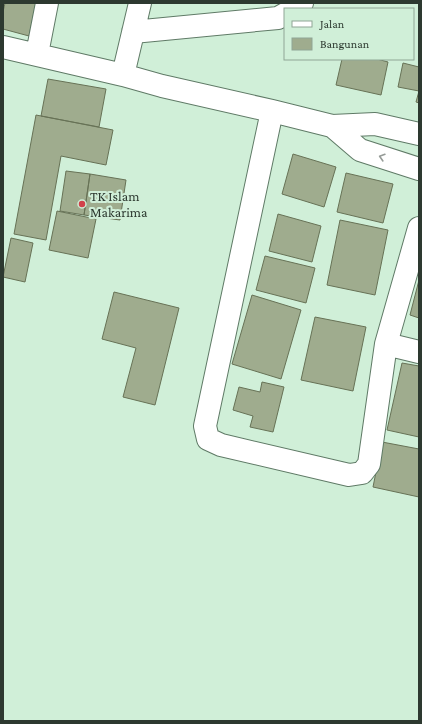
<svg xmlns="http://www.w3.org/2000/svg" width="422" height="724" font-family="'Crimson Pro',serif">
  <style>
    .building { fill: #9fac8e; stroke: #677256 }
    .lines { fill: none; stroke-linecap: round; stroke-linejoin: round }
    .minor-casing { stroke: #5f7a66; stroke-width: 24 }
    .minor { stroke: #fff; stroke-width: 22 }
    .oneway { stroke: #969c98 }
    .poi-dot { fill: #d2424b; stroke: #d0efd8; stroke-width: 1.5 }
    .labels { text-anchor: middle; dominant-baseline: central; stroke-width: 4; stroke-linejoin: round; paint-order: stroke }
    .poi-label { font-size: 14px; fill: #2d3930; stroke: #d0efd8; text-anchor: start }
  </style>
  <rect width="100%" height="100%" fill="#d0efd8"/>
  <path class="building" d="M 5,3 L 36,3 L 29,36 L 3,29 L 3,12 Z
    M 342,59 L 377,59 L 388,62 L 381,95 L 336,85 Z
    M 403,63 L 419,67 L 419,103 L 416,102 L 419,91 L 398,87 Z
    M 48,79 L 106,89 L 99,127 L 41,116 Z
    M 36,115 L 113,130 L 106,165 L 61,156 L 46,240 L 14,234 Z
    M 293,154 L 336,167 L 324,207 L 282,194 Z
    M 66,171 L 90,174 L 84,215 L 60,211 Z
    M 346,173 L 393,184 L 383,223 L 337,212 Z
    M 90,174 L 126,180 L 120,220 L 84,215 Z
    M 57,211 L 96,219 L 88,258 L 49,250 Z
    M 278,214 L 321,226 L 312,262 L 269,251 Z
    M 340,220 L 388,230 L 375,295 L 327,285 Z
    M 11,238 L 33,243 L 25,282 L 3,277 Z
    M 265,256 L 315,268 L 306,303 L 256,290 Z
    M 419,280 L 419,318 L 410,315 Z
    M 114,292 L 179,308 L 155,405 L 123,397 L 136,348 L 102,339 Z
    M 252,295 L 301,310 L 281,379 L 232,364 Z
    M 315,317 L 366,327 L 353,391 L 301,380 Z
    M 402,363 L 419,366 L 419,437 L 387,430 Z
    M 262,382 L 284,387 L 273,432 L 250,427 L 253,416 L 233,410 L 239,387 L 260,392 Z
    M 382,442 L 419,449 L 419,497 L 373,487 Z"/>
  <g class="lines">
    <defs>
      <path id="minor" d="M 293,9 L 302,3
        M 133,32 L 278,18 L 285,14
        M 3,47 L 123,75 L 140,3
        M 37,54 L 47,3
        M 123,75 L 162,86 L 272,111 L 332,126 L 375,124 L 419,134
        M 272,111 L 205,426 L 208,439 L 221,445 L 349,475 L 362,473 L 369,464 L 386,344 L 419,228
        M 332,126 L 360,150 L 419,169
        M 386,344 L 419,352"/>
    </defs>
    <use href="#minor" class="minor-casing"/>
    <use href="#minor" class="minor"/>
  </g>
  <defs><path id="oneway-chevron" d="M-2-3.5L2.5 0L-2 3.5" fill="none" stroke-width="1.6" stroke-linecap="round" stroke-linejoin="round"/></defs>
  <use class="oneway" href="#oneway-chevron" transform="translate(382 157) rotate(-163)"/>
  <circle class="poi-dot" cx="82" cy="204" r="4"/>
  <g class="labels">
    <g class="poi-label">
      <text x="90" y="196">TK Islam<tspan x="90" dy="16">Makarima</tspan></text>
    </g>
  </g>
  <rect width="422" height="724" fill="none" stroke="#2d3930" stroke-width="8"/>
  <rect x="284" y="8" width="130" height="52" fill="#d0efd8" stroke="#8fa695"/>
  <rect x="292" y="21" width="20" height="6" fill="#ffffff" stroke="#8fa695"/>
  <text x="320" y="28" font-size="12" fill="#2d3930">Jalan</text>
  <rect x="292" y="38" width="20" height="12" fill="#9fac8e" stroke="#8fa695"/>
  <text x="320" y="48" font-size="12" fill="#2d3930">Bangunan</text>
</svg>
